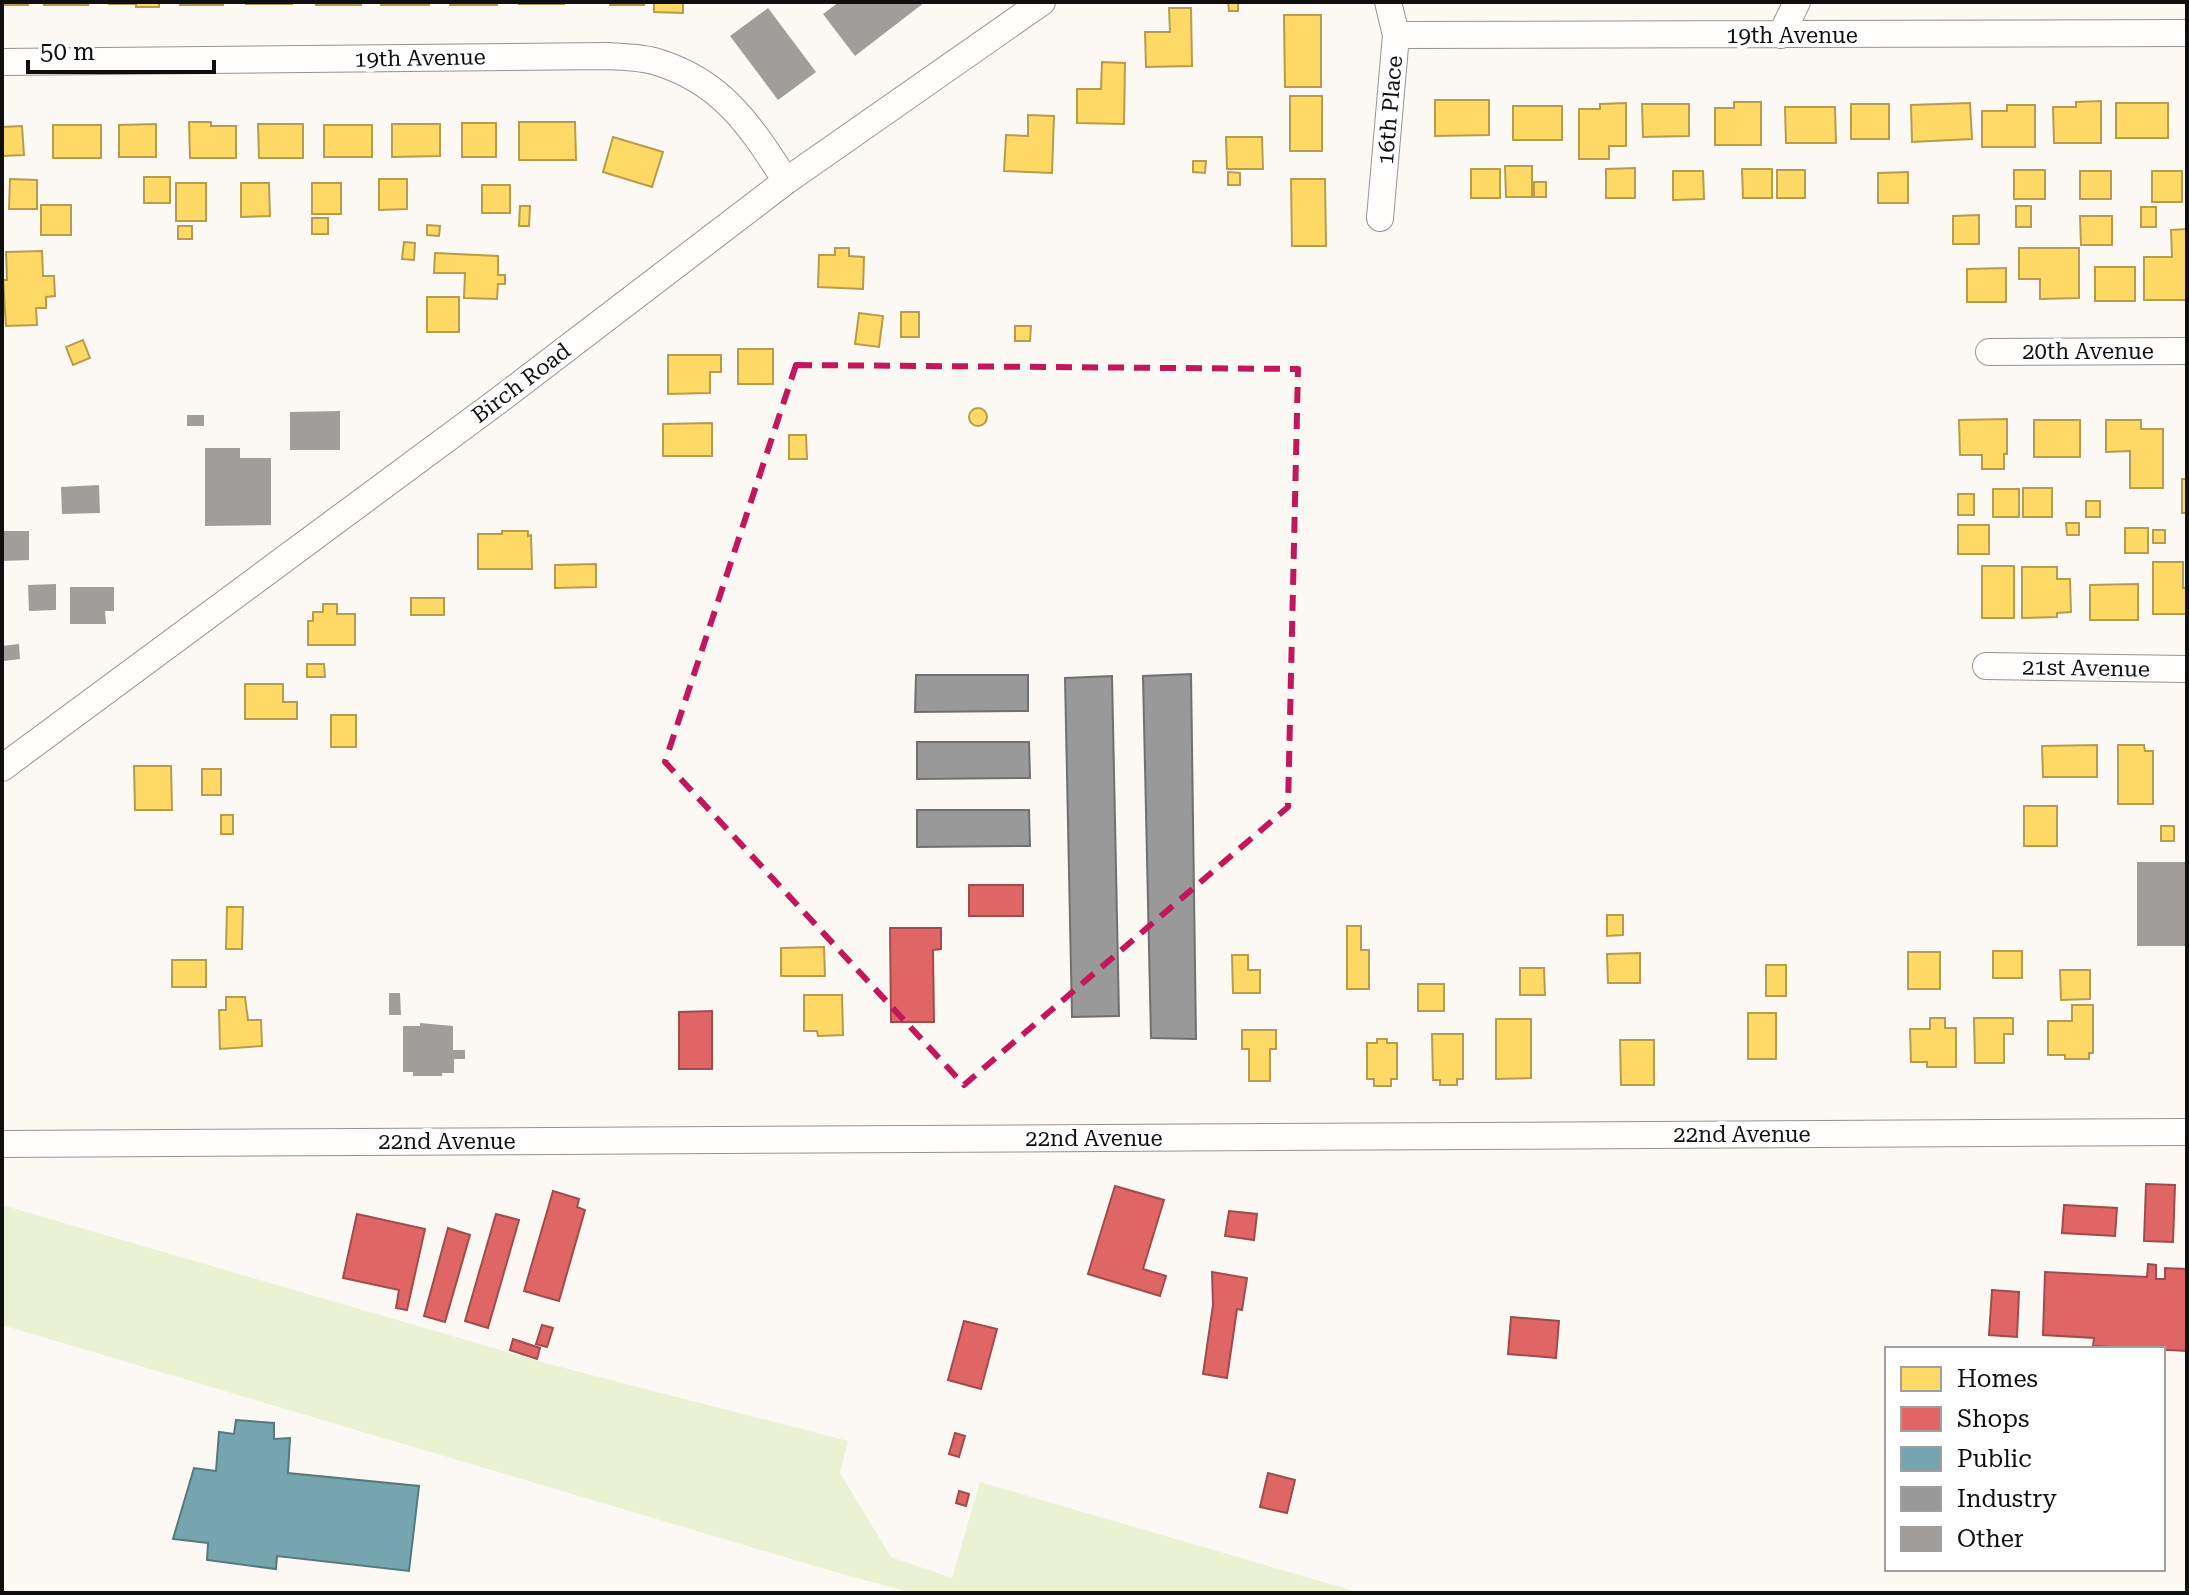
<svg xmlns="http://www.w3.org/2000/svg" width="2189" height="1595" font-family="'Roboto Serif',serif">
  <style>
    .green { fill: #eaf2d3 }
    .homes { fill: #ffd966; stroke: #b79c4c; stroke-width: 2 }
    .shops { fill: #e06666; stroke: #a14c4c; stroke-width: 2 }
    .public { fill: #76a5af; stroke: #57787f; stroke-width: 2 }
    .industry { fill: #999; stroke: #707070; stroke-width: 2 }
    .building { fill: #a09d9a }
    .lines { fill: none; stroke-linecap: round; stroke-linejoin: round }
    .minor-casing { stroke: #969492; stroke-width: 28 }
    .minor { stroke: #fffefd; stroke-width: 26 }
    .marked { fill: none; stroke: #c2185b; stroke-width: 6; stroke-dasharray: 16 10; stroke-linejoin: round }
    .labels { text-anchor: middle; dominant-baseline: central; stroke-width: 8; stroke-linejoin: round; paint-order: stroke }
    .street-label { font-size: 22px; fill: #0f0f0f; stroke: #fff }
  </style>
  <rect width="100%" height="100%" fill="#fcf9f4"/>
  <path class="green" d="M 2,1205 L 545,1363 L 848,1441 L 840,1473 L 891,1557 L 952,1578 L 980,1482 L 1361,1593 L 913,1593 L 842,1574 L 2,1325 Z"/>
  <path class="homes" d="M 2,2 L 28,2 L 28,5 L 2,5 Z
    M 44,2 L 88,2 L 88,5 L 44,5 Z
    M 109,2 L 159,2 L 159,7 L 136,7 L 136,4 L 109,4 Z
    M 180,2 L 223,2 L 223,5 L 180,5 Z
    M 246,2 L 292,2 L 292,4 L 246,4 Z
    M 316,2 L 361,2 L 361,5 L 316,5 Z
    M 381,2 L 429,2 L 429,5 L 381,5 Z
    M 450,2 L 497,2 L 497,5 L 450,5 Z
    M 519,2 L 564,2 L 564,4 L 519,4 Z
    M 610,2 L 644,2 L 644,5 L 610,5 Z
    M 654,2 L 683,2 L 683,13 L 654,12 Z
    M 1228,2 L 1238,2 L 1238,11 L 1229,11 Z
    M 1169,8 L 1191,8 L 1192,66 L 1146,67 L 1145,32 L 1170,32 Z
    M 1284,15 L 1321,15 L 1321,87 L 1285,87 Z
    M 1102,62 L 1125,63 L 1124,124 L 1077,123 L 1077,89 L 1101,89 Z
    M 1290,96 L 1322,96 L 1322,151 L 1290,151 Z
    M 1435,100 L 1489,100 L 1489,135 L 1435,136 Z
    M 2101,101 L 2101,143 L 2054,143 L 2053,107 L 2076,107 L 2076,102 Z
    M 1734,102 L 1761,102 L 1761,145 L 1715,145 L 1715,108 L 1734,108 Z
    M 1626,103 L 1626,146 L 1609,146 L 1609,159 L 1579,159 L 1579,109 L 1600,109 L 1600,104 Z
    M 1970,103 L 1972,139 L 1912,142 L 1911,105 Z
    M 2116,103 L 2168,103 L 2168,138 L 2116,138 Z
    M 1642,104 L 1689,104 L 1689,136 L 1643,137 Z
    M 1851,104 L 1889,104 L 1889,139 L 1851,139 Z
    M 2007,105 L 2035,105 L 2035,147 L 1982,147 L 1982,111 L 2007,111 Z
    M 1513,106 L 1562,106 L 1562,140 L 1513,140 Z
    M 1785,107 L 1835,107 L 1836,143 L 1786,143 Z
    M 1028,115 L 1054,116 L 1052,173 L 1004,171 L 1006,135 L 1028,136 Z
    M 189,122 L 211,122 L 211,126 L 236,126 L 236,158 L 190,158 Z
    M 519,122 L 575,122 L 576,160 L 519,160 Z
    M 462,123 L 496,123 L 496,157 L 462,157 Z
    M 156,124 L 156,157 L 119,157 L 119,125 Z
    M 258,124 L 303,124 L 303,158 L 259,158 Z
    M 392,124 L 440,124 L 440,156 L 392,157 Z
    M 53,125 L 101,125 L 101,158 L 53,158 Z
    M 324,125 L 372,125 L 372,157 L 324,157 Z
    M 22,126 L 24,155 L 2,156 L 2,127 Z
    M 613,137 L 663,152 L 652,187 L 603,172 Z
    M 1226,137 L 1262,137 L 1263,169 L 1227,169 Z
    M 1193,161 L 1206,161 L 1205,173 L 1193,172 Z
    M 1505,166 L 1532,166 L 1532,197 L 1506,197 Z
    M 1635,168 L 1635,198 L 1606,198 L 1606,169 Z
    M 1471,169 L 1500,169 L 1500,198 L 1471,198 Z
    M 1742,169 L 1772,169 L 1772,198 L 1743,198 Z
    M 1777,170 L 1805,170 L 1805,198 L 1777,198 Z
    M 2014,170 L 2045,170 L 2045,199 L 2014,199 Z
    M 1673,171 L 1703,171 L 1704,199 L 1673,200 Z
    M 2080,171 L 2111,171 L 2111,199 L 2080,199 Z
    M 2152,171 L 2182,171 L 2182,202 L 2152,202 Z
    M 1228,172 L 1240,173 L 1240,185 L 1228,185 Z
    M 1908,172 L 1908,203 L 1878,203 L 1878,173 Z
    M 144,177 L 170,177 L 170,203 L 144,203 Z
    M 10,179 L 37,180 L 37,209 L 9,209 Z
    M 379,179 L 407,179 L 407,209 L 379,210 Z
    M 1291,179 L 1325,179 L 1326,246 L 1292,246 Z
    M 1534,182 L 1546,182 L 1546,197 L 1534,197 Z
    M 176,183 L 206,183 L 206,221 L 176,221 Z
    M 241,183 L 269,183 L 270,216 L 241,217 Z
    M 312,183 L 341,183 L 341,214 L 312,214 Z
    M 482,185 L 510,185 L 510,213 L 482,213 Z
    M 41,205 L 71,205 L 71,235 L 41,235 Z
    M 520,206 L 530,206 L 529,226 L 519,226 Z
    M 2016,206 L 2031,206 L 2031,227 L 2016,227 Z
    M 2141,207 L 2156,207 L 2156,227 L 2141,227 Z
    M 1979,215 L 1979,244 L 1953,244 L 1953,216 Z
    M 2080,216 L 2112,216 L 2112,245 L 2081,245 Z
    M 312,218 L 328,218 L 328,234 L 312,234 Z
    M 427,225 L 440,226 L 439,236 L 427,235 Z
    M 178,226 L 192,226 L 192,239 L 178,239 Z
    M 2187,229 L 2186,300 L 2144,300 L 2144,257 L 2172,257 L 2171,230 Z
    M 404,242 L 415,243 L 414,260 L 402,259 Z
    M 835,248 L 849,248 L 849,256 L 864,257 L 863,289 L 818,287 L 819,255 L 835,255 Z
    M 2019,248 L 2079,248 L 2079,298 L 2040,299 L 2040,279 L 2019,279 Z
    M 42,251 L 43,276 L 54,276 L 55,296 L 46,297 L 46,308 L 36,308 L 37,325 L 6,326 L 3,280 L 7,280 L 6,252 Z
    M 435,253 L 498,256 L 498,275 L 505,275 L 505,284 L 498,284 L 497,299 L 464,298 L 465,273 L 434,273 Z
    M 2095,267 L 2135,267 L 2135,301 L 2095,301 Z
    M 2006,268 L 2006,302 L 1967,302 L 1967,269 Z
    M 427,297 L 459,297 L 459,332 L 427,332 Z
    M 901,312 L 919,312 L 919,337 L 901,337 Z
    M 859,313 L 883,316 L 879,347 L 855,344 Z
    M 1015,326 L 1031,326 L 1030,341 L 1015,341 Z
    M 83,340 L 90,358 L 73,365 L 66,347 Z
    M 738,349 L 773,349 L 773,384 L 738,384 Z
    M 668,355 L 721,355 L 721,372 L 710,372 L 710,393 L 668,394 Z
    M969 417a9 9 0 1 1 18 0a9 9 0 1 1-18 0Z
    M 2007,419 L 2007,454 L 2004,454 L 2004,469 L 1982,469 L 1982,455 L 1960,455 L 1959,420 Z
    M 2034,420 L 2080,420 L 2080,457 L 2034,457 Z
    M 2106,420 L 2141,420 L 2141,429 L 2163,429 L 2163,488 L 2130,488 L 2130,451 L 2106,452 Z
    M 712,423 L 712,456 L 663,456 L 663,424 Z
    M 789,435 L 806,435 L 807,459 L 789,459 Z
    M 2182,479 L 2187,479 L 2187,513 L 2182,513 Z
    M 2023,488 L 2052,488 L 2052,517 L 2023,517 Z
    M 1993,489 L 2019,489 L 2019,517 L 1993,517 Z
    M 1958,494 L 1974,494 L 1974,515 L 1958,515 Z
    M 2086,501 L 2100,501 L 2100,517 L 2086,517 Z
    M 2066,523 L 2079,523 L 2079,535 L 2067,535 Z
    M 1958,525 L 1989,525 L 1989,554 L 1958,554 Z
    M 2125,528 L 2148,528 L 2148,553 L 2125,553 Z
    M 2153,530 L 2165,530 L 2165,543 L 2153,543 Z
    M 502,531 L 528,531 L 528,536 L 531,535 L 532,569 L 478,569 L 478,534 L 502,534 Z
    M 2153,562 L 2183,562 L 2183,588 L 2187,588 L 2187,618 L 2186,614 L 2153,614 Z
    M 596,564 L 596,587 L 555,588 L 555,565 Z
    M 1982,566 L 2014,566 L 2014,618 L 1982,618 Z
    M 2022,567 L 2057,567 L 2057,579 L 2070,579 L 2071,612 L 2057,613 L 2057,617 L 2022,618 Z
    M 2138,584 L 2138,620 L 2090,620 L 2090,585 Z
    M 411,598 L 444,598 L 444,615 L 411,615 Z
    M 323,604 L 337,604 L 337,614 L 355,614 L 355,645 L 308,645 L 308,621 L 313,621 L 313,612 L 323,612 Z
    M 307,664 L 324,664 L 325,677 L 307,677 Z
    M 245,684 L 283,684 L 283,702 L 297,702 L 297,719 L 245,719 Z
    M 331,715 L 356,715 L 356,747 L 331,747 Z
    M 2097,745 L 2097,777 L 2043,777 L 2042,746 Z
    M 2118,745 L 2144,745 L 2145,751 L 2153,751 L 2153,804 L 2118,804 Z
    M 134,766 L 171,766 L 172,810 L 135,810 Z
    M 202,769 L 221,769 L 221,795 L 202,795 Z
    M 2024,806 L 2057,806 L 2057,846 L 2024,846 Z
    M 221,815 L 233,815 L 233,834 L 221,834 Z
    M 2161,826 L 2174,826 L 2174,841 L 2161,841 Z
    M 227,907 L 243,907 L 242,949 L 226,949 Z
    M 1607,915 L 1623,915 L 1623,935 L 1607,936 Z
    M 1347,926 L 1361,926 L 1361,950 L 1369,950 L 1369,989 L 1347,989 Z
    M 824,947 L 825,976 L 781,976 L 781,948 Z
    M 1993,951 L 2022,951 L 2022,978 L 1993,978 Z
    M 1908,952 L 1940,952 L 1940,989 L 1908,989 Z
    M 1640,953 L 1640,983 L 1608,983 L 1607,954 Z
    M 1232,955 L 1248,955 L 1248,970 L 1260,970 L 1260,993 L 1233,993 Z
    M 172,960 L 206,960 L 206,987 L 172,987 Z
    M 1766,965 L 1786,965 L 1786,996 L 1766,996 Z
    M 1520,968 L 1544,968 L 1545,995 L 1520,995 Z
    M 2060,970 L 2090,970 L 2090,999 L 2061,1000 Z
    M 1418,984 L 1444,984 L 1444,1011 L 1418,1011 Z
    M 804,995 L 842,995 L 843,1035 L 818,1036 L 817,1031 L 804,1031 Z
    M 226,997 L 245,997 L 248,1020 L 261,1020 L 262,1046 L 220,1049 L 219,1010 L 226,1010 Z
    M 2072,1005 L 2093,1005 L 2093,1053 L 2089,1053 L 2089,1059 L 2065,1059 L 2065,1055 L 2048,1055 L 2048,1021 L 2072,1021 Z
    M 1748,1013 L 1776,1013 L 1776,1059 L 1748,1059 Z
    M 1930,1018 L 1945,1018 L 1945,1028 L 1956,1028 L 1956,1067 L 1927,1067 L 1927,1062 L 1911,1062 L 1910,1029 L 1930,1029 Z
    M 1974,1018 L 2013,1018 L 2013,1034 L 2004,1034 L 2004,1063 L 1975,1063 Z
    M 1496,1019 L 1531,1019 L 1531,1078 L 1496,1079 Z
    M 1242,1030 L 1276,1030 L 1276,1049 L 1270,1049 L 1270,1081 L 1249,1081 L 1249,1049 L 1242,1049 Z
    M 1432,1034 L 1463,1034 L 1463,1079 L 1457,1079 L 1457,1085 L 1440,1085 L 1440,1080 L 1433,1080 Z
    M 1377,1039 L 1387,1039 L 1387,1043 L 1397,1043 L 1397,1079 L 1391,1079 L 1391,1086 L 1374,1086 L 1374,1079 L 1367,1079 L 1367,1043 L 1377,1043 Z
    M 1620,1040 L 1654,1040 L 1654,1085 L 1621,1085 Z"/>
  <path class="shops" d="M 969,885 L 1023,885 L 1023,916 L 969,916 Z
    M 890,928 L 941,928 L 941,949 L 933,950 L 934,1022 L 891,1022 Z
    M 712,1011 L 712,1069 L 679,1069 L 679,1012 Z
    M 2146,1184 L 2175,1185 L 2173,1242 L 2144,1241 Z
    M 1115,1186 L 1164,1200 L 1143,1269 L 1166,1276 L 1160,1296 L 1088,1274 Z
    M 553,1191 L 579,1199 L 577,1207 L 585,1210 L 559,1301 L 524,1291 Z
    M 2064,1205 L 2117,1208 L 2115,1236 L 2062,1233 Z
    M 1229,1211 L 1257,1214 L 1254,1240 L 1225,1236 Z
    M 357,1214 L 425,1229 L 407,1310 L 396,1308 L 399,1290 L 343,1278 Z
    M 496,1214 L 519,1220 L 488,1328 L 465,1321 Z
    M 448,1228 L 470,1235 L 445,1322 L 424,1316 Z
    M 2148,1264 L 2156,1265 L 2156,1279 L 2165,1279 L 2165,1268 L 2187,1269 L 2187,1351 L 2093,1346 L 2094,1338 L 2043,1335 L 2045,1272 L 2147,1277 Z
    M 1212,1272 L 1247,1278 L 1242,1310 L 1237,1309 L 1227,1378 L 1203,1374 L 1213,1305 Z
    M 1992,1290 L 2019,1292 L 2017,1337 L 1989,1335 Z
    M 1511,1317 L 1559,1321 L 1556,1358 L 1508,1354 Z
    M 964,1321 L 997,1329 L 981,1389 L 948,1380 Z
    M 542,1325 L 553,1328 L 547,1347 L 536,1344 Z
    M 513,1339 L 540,1348 L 537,1359 L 510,1350 Z
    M 955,1433 L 965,1436 L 959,1457 L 949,1454 Z
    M 1268,1473 L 1295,1480 L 1287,1513 L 1260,1507 Z
    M 959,1491 L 969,1494 L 966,1506 L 956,1503 Z"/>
  <path class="public" d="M 236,1420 L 274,1423 L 274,1439 L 290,1438 L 288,1473 L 419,1486 L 409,1571 L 277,1556 L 276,1569 L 207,1560 L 208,1543 L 173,1539 L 194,1468 L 216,1471 L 219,1432 L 234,1434 Z"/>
  <path class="industry" d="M 1191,674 L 1196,1039 L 1151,1038 L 1143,676 Z
    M 916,675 L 1028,675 L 1028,711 L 915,712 Z
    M 1112,676 L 1119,1016 L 1072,1017 L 1065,678 Z
    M 917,742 L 1029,742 L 1030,778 L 917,779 Z
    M 917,810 L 1029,810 L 1030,846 L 917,847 Z"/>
  <path class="building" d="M 839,2 L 925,2 L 855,56 L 823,14 Z
    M 768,8 L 816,72 L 778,100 L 730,36 Z
    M 340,411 L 340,450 L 290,450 L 290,412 Z
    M 187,415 L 204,415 L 204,426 L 187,426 Z
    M 205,448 L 240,448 L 240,458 L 271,458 L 271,525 L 205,526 Z
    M 99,485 L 100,513 L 62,514 L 61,487 Z
    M 2,531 L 29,531 L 29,560 L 2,561 Z
    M 56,584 L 56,610 L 29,611 L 28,585 Z
    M 70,587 L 114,587 L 114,611 L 105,611 L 106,624 L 70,624 Z
    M 19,644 L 20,659 L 4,661 L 2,646 Z
    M 2137,862 L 2187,862 L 2187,946 L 2137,946 Z
    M 389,993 L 400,993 L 401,1015 L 389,1015 Z
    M 420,1023 L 453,1026 L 453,1050 L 465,1050 L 465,1059 L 454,1059 L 454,1073 L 442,1073 L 442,1076 L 413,1076 L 413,1072 L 403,1072 L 403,1026 L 420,1026 Z"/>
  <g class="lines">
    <defs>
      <path id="minor" d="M 1396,35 L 2187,33
        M 1781,35 L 1797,2
        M 2,62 L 607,56 C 623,57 642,57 657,62 C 723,82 751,127 786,181
        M 1380,218 L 1396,35 L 1388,2
        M 1989,352 L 2187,351
        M 1986,666 L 2187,669
        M 2,768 L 498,401 L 786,181 L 1042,2
        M 2,1144 L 2187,1132"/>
    </defs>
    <use href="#minor" class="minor-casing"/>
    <use href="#minor" class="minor"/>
  </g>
  <path class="marked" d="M 796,365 L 1298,369 L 1288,807 L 964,1085 L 665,762 Z"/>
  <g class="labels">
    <g class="street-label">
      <text x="1792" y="35">19th Avenue</text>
      <text transform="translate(420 58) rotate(-1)">19th Avenue</text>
      <text transform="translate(1390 110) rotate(-85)">16th Place</text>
      <text x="2088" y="351">20th Avenue</text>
      <text transform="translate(521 383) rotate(-37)">Birch Road</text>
      <text transform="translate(2086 668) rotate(1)">21st Avenue</text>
      <text x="1742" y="1134">22nd Avenue</text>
      <text x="1094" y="1138">22nd Avenue</text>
      <text x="447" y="1141">22nd Avenue</text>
    </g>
  </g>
  <rect width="2189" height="1595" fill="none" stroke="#0f0f0f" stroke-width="8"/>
  <rect x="1885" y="1347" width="280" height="224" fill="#ffffff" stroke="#9f9f9f" stroke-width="2"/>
  <rect x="1901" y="1367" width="40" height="24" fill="#ffd966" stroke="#9f9f9f" stroke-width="2"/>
  <text x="1957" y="1387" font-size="24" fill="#0f0f0f">Homes</text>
  <rect x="1901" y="1407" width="40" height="24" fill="#e06666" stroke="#9f9f9f" stroke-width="2"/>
  <text x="1957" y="1427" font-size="24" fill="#0f0f0f">Shops</text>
  <rect x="1901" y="1447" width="40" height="24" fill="#76a5af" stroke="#9f9f9f" stroke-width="2"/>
  <text x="1957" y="1467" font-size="24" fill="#0f0f0f">Public</text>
  <rect x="1901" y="1487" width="40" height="24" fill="#999999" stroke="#9f9f9f" stroke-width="2"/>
  <text x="1957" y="1507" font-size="24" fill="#0f0f0f">Industry</text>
  <rect x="1901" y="1527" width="40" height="24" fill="#a09d9a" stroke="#9f9f9f" stroke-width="2"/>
  <text x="1957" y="1547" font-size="24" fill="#0f0f0f">Other</text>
  <path d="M28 60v12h186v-12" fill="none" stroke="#0f0f0f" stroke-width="4"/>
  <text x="40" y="60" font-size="24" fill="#0f0f0f" stroke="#ffffff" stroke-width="6" paint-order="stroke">50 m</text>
</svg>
